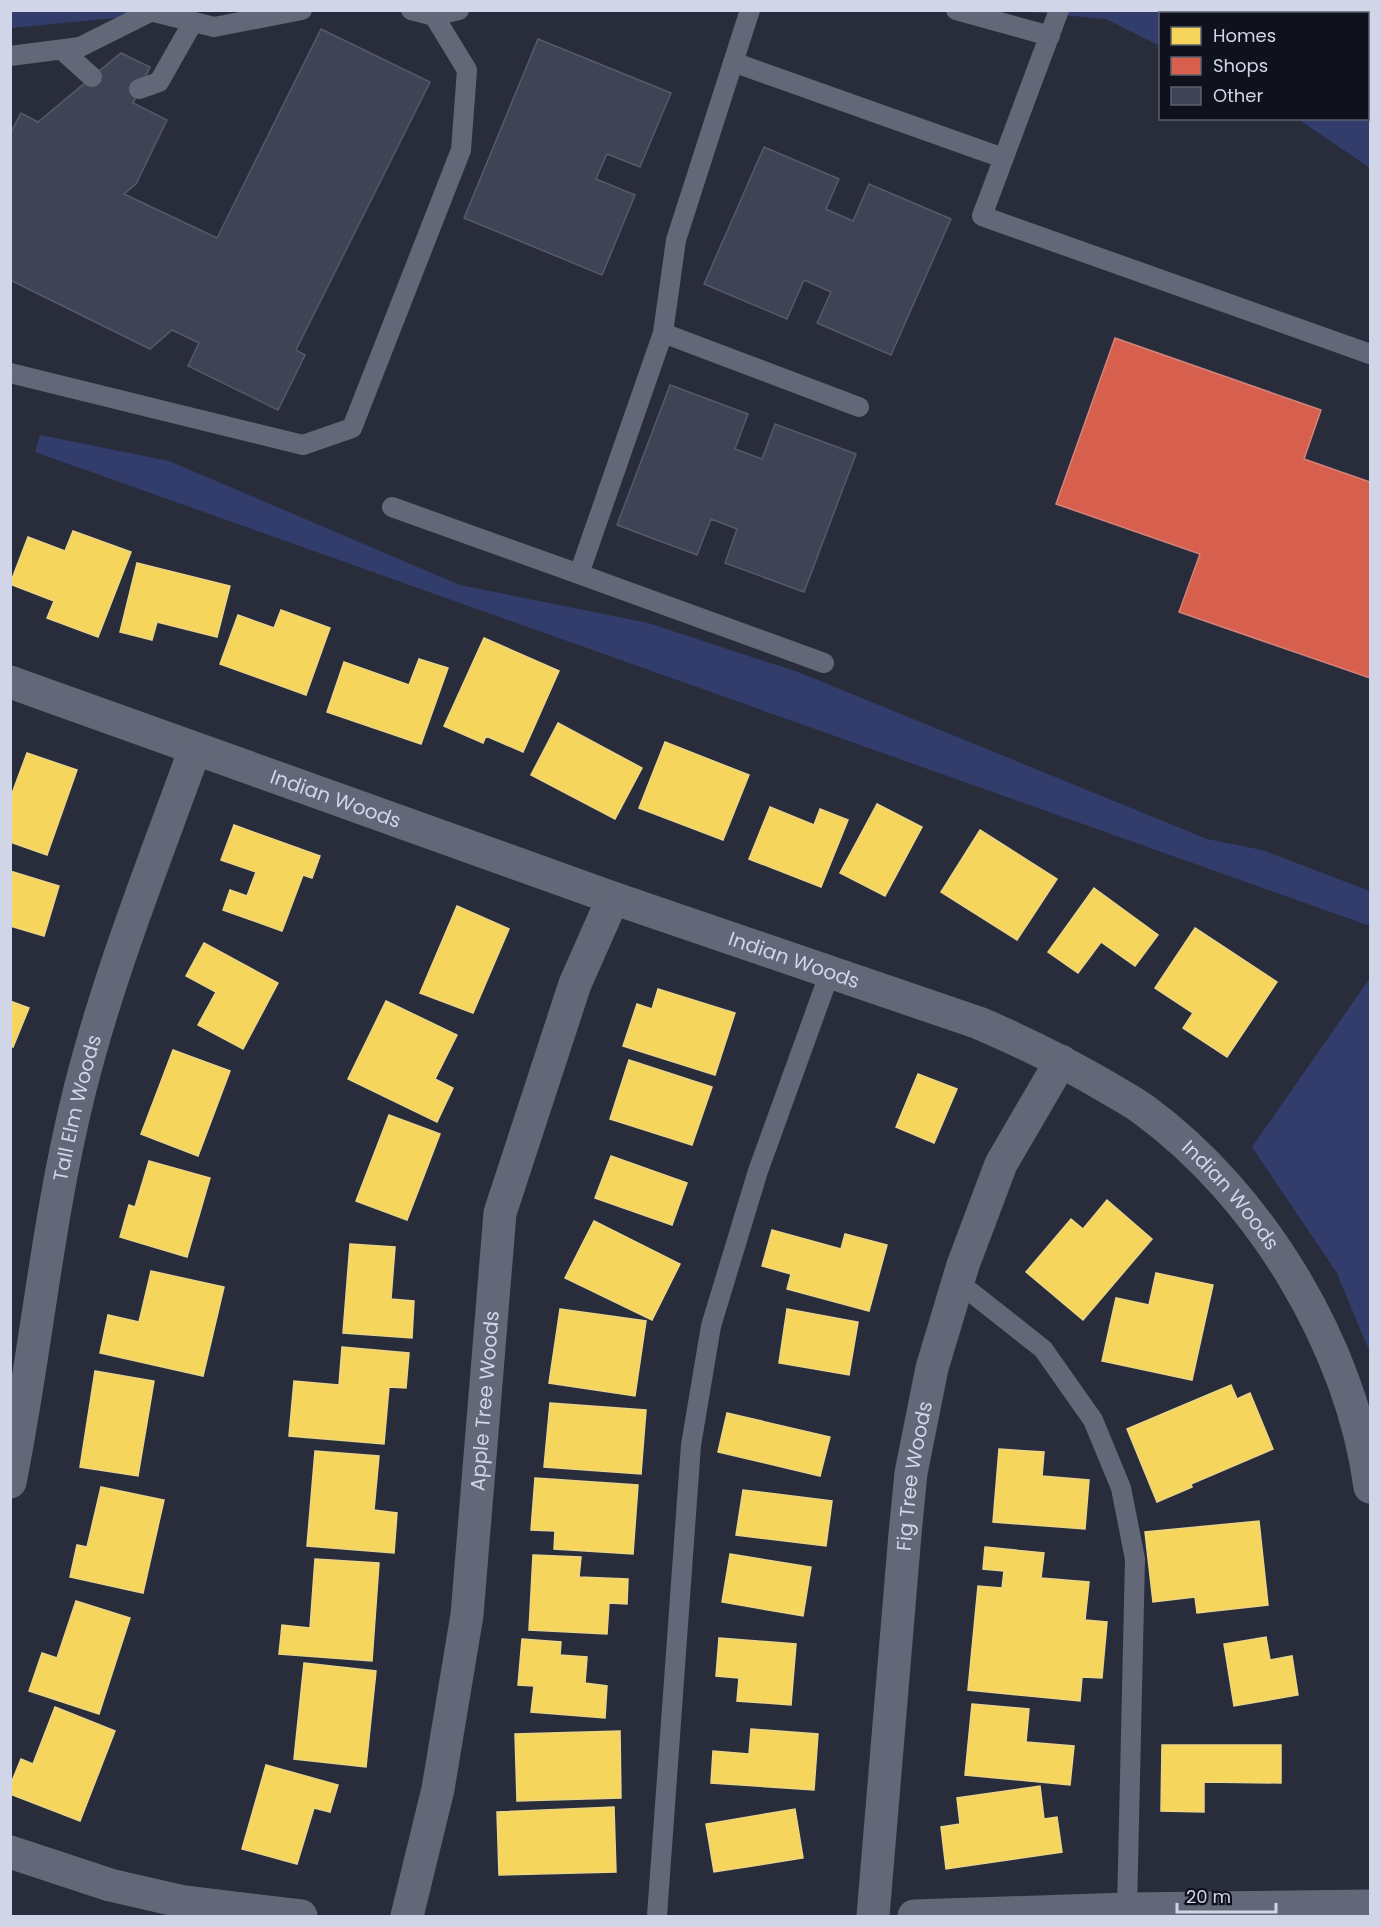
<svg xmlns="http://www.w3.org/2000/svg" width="1381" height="1927" font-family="Poppins,sans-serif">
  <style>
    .green { fill: #323d6c }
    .homes { fill: #f6d55c; stroke: #ebd586; stroke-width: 1.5 }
    .shops { fill: #d6604d; stroke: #d4837b; stroke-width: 1.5 }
    .building { fill: #3f4356; stroke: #575a66; stroke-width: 1.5 }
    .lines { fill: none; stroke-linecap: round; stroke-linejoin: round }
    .lane { stroke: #636777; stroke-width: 20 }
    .street { stroke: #636777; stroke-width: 33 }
    .secondary { stroke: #65697c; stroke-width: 33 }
    .labels { text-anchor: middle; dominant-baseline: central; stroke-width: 6; stroke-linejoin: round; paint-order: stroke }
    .street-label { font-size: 20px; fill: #d0d6e7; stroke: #0f121d }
  </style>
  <rect width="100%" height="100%" fill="#292d3b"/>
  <path class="green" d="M 1241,10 L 1247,13 L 1160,14 L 1160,46 L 1106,19 L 1018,11 Z
    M 11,11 L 186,11 L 11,28 Z
    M 1368,86 L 1370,88 L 1370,168 L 1298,119 L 1368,118 Z
    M 40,435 L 169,461 L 460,585 L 648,623 L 798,672 L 1207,839 L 1262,850 L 1370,891 L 1370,926 L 35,452 Z
    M 1370,978 L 1370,1353 L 1337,1273 L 1252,1147 Z"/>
  <path class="homes" d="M 73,531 L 131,552 L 98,637 L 47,618 L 54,601 L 10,584 L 28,537 L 65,551 Z
    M 137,563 L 230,586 L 217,637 L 157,622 L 152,640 L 120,632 Z
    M 281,610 L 330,628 L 306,695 L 220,664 L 238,615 L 274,628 Z
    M 484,638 L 559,671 L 523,752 L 486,736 L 483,743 L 444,726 Z
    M 419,659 L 448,668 L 421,744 L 327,712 L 344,662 L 409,685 Z
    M 558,723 L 642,768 L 615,819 L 531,775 Z
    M 665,742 L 749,775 L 723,840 L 639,808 Z
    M 27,753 L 77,770 L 47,855 L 10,842 L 10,799 Z
    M 877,804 L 922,827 L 885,896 L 840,873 Z
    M 770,807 L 814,825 L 820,809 L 848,820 L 821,887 L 749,859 Z
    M 234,825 L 320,856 L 312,878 L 303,875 L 282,931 L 223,910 L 230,890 L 247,896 L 256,872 L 221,860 Z
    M 980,830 L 1057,879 L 1017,940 L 941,892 Z
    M 10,871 L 59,886 L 44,936 L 10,926 Z
    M 1094,888 L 1158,935 L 1135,966 L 1101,942 L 1078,973 L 1048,952 Z
    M 457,906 L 509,929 L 473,1013 L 420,993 Z
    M 1195,928 L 1277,982 L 1227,1057 L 1183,1028 L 1193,1013 L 1155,988 Z
    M 204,943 L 278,983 L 243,1049 L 198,1025 L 216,992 L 186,976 Z
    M 658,989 L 735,1013 L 715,1075 L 623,1046 L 637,1004 L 652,1009 Z
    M 10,1001 L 29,1008 L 13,1047 L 10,1046 Z
    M 386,1001 L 457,1035 L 435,1079 L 453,1088 L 437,1122 L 348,1079 Z
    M 173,1050 L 230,1071 L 198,1156 L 141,1134 Z
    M 629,1060 L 712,1087 L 692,1145 L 610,1119 Z
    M 918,1074 L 957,1089 L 934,1143 L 896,1127 Z
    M 389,1115 L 440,1134 L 407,1220 L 356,1201 Z
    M 611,1156 L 687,1183 L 672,1225 L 595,1198 Z
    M 149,1161 L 210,1178 L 187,1257 L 120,1237 L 129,1205 L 135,1207 Z
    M 1107,1200 L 1152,1239 L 1083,1320 L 1026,1272 L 1071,1219 L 1083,1229 Z
    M 594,1221 L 680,1264 L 652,1320 L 565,1278 Z
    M 772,1230 L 841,1249 L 845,1234 L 887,1245 L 869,1311 L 787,1289 L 791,1274 L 762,1266 Z
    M 350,1244 L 395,1247 L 391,1299 L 414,1301 L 412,1338 L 343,1333 Z
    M 151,1271 L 224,1287 L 203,1376 L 100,1353 L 108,1315 L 139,1322 Z
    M 1156,1273 L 1213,1285 L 1192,1380 L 1102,1361 L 1116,1298 L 1149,1305 Z
    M 560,1309 L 646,1321 L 635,1396 L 549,1383 Z
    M 787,1309 L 858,1322 L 849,1375 L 779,1363 Z
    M 342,1347 L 409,1353 L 406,1388 L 389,1387 L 384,1444 L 289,1436 L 294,1381 L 339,1385 Z
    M 95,1371 L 154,1381 L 138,1476 L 80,1467 Z
    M 1231,1385 L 1237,1399 L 1250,1393 L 1273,1449 L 1191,1484 L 1192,1487 L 1157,1502 L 1127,1429 Z
    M 550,1403 L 646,1410 L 641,1474 L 544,1467 Z
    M 727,1413 L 830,1437 L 820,1476 L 718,1452 Z
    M 999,1449 L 1044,1452 L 1042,1476 L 1089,1480 L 1085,1529 L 993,1522 Z
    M 315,1451 L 379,1456 L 374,1510 L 397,1513 L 394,1553 L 307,1546 Z
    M 535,1478 L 638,1485 L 633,1554 L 554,1549 L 555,1531 L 531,1530 Z
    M 101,1487 L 164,1500 L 143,1593 L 70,1577 L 77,1545 L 87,1547 Z
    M 743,1490 L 832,1501 L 826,1546 L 736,1535 Z
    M 1259,1521 L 1268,1605 L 1197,1613 L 1195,1597 L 1153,1602 L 1145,1532 Z
    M 985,1547 L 1044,1553 L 1041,1578 L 1089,1582 L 1085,1620 L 1107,1622 L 1102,1678 L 1082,1677 L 1080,1701 L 968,1690 L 978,1586 L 1002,1588 L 1004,1571 L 983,1569 Z
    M 730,1554 L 811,1567 L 803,1616 L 722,1602 Z
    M 533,1555 L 581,1557 L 579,1577 L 628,1579 L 627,1604 L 609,1603 L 607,1634 L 529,1630 Z
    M 315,1559 L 379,1563 L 372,1661 L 279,1654 L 282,1625 L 310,1628 Z
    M 76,1601 L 130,1618 L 99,1714 L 29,1691 L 42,1653 L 57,1658 Z
    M 1266,1637 L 1270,1660 L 1292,1656 L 1298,1695 L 1234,1706 L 1224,1644 Z
    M 719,1638 L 796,1644 L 791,1705 L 737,1701 L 739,1678 L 716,1676 Z
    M 522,1639 L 561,1642 L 560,1655 L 587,1657 L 585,1683 L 607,1686 L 605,1718 L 531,1712 L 534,1686 L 518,1685 Z
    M 304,1663 L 376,1671 L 366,1767 L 294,1759 Z
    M 972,1704 L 1029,1709 L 1026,1742 L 1074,1746 L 1070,1785 L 965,1775 Z
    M 55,1707 L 115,1731 L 80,1821 L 10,1794 L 10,1786 L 21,1759 L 33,1764 Z
    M 751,1729 L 818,1734 L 814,1790 L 711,1783 L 713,1751 L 749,1754 Z
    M 620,1731 L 621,1798 L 517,1801 L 515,1734 Z
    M 1162,1745 L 1281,1745 L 1281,1783 L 1204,1782 L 1204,1812 L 1161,1811 Z
    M 266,1765 L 338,1785 L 330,1812 L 314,1808 L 297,1864 L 242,1849 Z
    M 1040,1786 L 1044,1819 L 1057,1817 L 1062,1852 L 946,1869 L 941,1827 L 960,1824 L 957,1798 Z
    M 614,1807 L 616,1872 L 499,1875 L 497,1812 Z
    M 795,1809 L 803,1858 L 714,1872 L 706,1824 Z"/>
  <path class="shops" d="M 1115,338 L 1321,410 L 1304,459 L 1370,482 L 1370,678 L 1179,612 L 1200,554 L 1056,504 Z"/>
  <path class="building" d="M 321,29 L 430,82 L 296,350 L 305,355 L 278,410 L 188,366 L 199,343 L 172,330 L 150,349 L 10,280 L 10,134 L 21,113 L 38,122 L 121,53 L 150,67 L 133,103 L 167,120 L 136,184 L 124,194 L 217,238 Z
    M 538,39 L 671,93 L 640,167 L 607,154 L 596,179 L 635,195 L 602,275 L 464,218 Z
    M 764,147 L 839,179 L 826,209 L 853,221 L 869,184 L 951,219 L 891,355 L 817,323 L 831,292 L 804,280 L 787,319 L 704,284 Z
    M 670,385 L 748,414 L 735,449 L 762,459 L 775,424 L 856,454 L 804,592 L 725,563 L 737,529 L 711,519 L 697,555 L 617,525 Z"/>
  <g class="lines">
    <path class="lane" d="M 750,10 L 676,240 L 663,333 L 859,407
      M 956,10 L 1050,36
      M 1059,10 L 982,216 L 1370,354
      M 154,12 L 214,27 L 302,10
      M 434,16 L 459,10
      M 62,50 L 92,77
      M 10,56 L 80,47 L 154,10
      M 733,62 L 1003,158
      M 139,89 L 159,82 L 193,22
      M 10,373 L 303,445 L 352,428 L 461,150 L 467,70 L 434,16 L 411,10
      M 392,507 L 579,574 L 663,333
      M 579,574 L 824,663
      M 958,1282 L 1043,1349 L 1093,1420 L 1121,1488 L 1135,1559 L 1127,1909
      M 657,1916 L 691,1445 L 711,1326 L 758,1171 L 830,972"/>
    <g class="street">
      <path id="s1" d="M 10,682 L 613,898 L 979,1023 C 1023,1042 1064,1062 1105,1086 C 1118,1094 1132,1101 1144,1110 C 1260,1195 1351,1345 1370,1487"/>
      <path id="s2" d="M 10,1482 C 36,1353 47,1221 79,1093 C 108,976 154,862 195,749"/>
      <path d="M 10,1852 L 110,1885 L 184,1902 L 301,1916"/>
      <path id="s3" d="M 407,1916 L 438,1789 L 467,1615 L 500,1213 L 575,984 L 613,898"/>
      <path id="s4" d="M 873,1916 L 905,1534 L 911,1473 L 932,1368 L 963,1265 L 1001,1164 L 1061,1061"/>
      <path d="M 914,1916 L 1127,1909 L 1370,1906"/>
    </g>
    <path class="secondary" d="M 1303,10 L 1307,14
      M 1368,52 L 1370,54"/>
  </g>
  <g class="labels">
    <g class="street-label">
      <text stroke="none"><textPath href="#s1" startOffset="346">Indian Woods</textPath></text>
      <text stroke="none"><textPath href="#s1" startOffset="832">Indian Woods</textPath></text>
      <text stroke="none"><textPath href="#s2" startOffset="380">Tall Elm Woods</textPath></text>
      <text stroke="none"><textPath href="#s1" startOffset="1336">Indian Woods</textPath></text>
      <text stroke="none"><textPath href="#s3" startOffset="522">Apple Tree Woods</textPath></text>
      <text stroke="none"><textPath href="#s4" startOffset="442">Fig Tree Woods</textPath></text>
    </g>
  </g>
  <rect width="1381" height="1927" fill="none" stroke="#d0d6e7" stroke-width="24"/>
  <rect x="1159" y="12" width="210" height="108" fill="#0f121d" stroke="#5c606e" stroke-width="1.5"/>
  <rect x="1171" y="27" width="30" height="18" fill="#f6d55c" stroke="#5c606e" stroke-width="1.5"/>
  <text x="1213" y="42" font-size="18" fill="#d0d6e7">Homes</text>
  <rect x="1171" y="57" width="30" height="18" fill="#d6604d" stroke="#5c606e" stroke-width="1.5"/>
  <text x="1213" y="72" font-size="18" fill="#d0d6e7">Shops</text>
  <rect x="1171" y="87" width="30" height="18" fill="#3f4356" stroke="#5c606e" stroke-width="1.5"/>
  <text x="1213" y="102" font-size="18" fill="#d0d6e7">Other</text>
  <path d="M1177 1903v9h99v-9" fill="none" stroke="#d0d6e7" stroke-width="3"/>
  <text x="1186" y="1903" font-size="18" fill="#d0d6e7" stroke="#0f121d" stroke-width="4.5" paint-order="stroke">20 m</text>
</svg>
